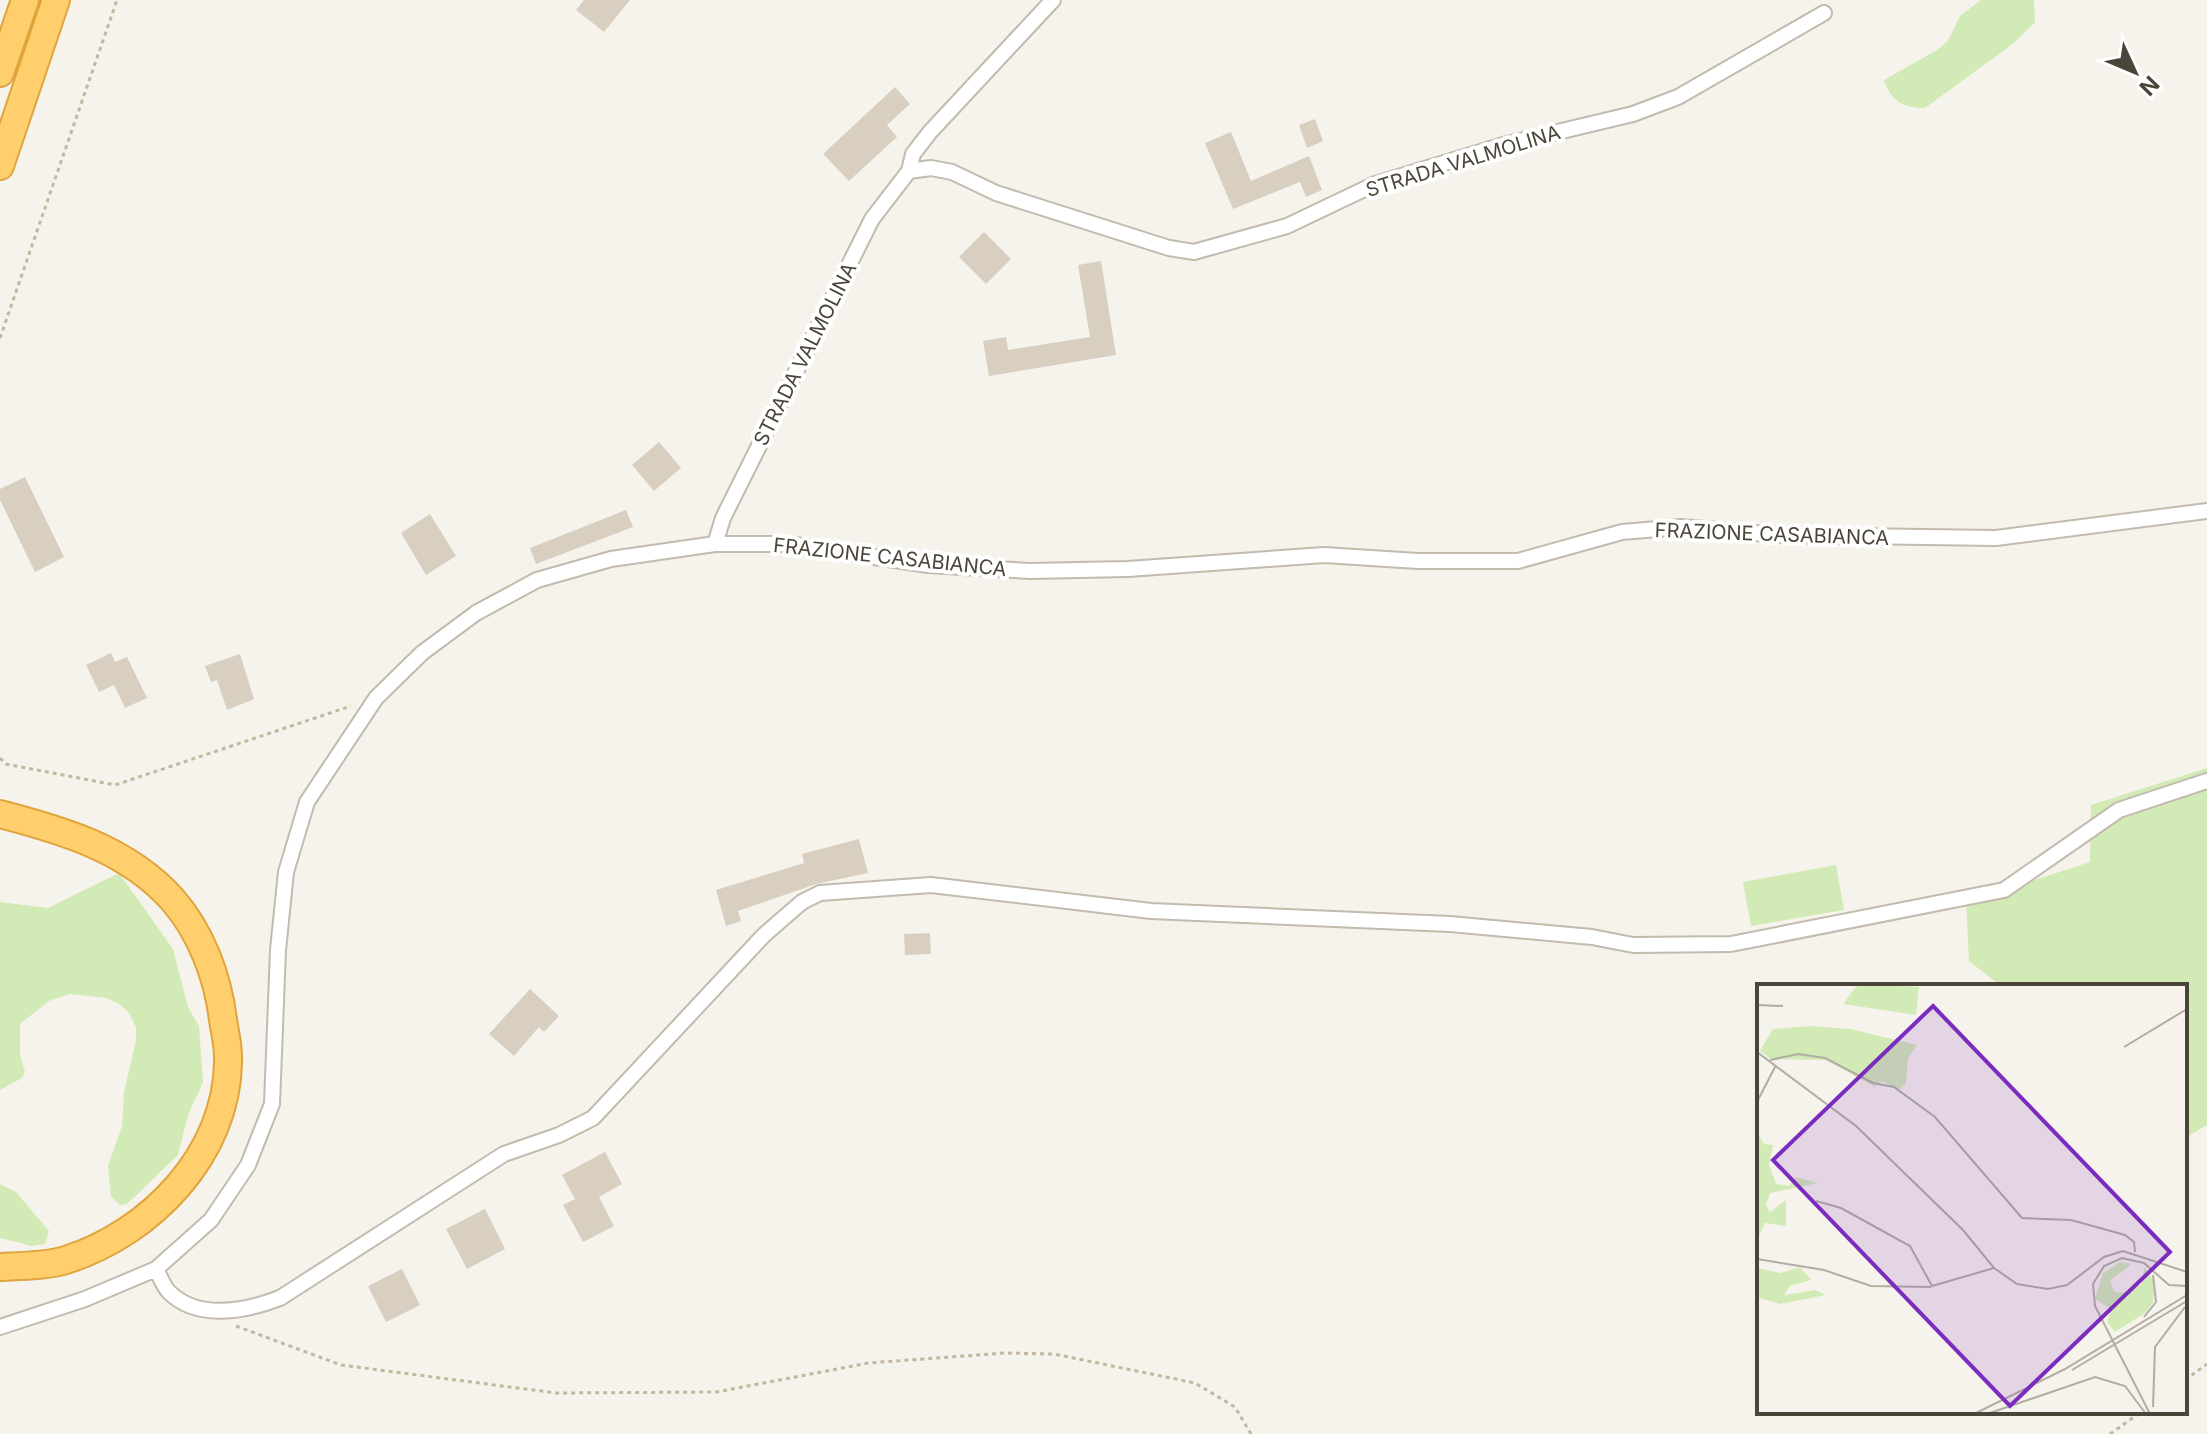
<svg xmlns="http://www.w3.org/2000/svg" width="2207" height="1434" font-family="Inter,sans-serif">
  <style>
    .green { fill: #d2eab5 }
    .building { fill: #d8cfc1 }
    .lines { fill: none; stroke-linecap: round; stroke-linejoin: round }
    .minor-casing { stroke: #c2bbae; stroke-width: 18 }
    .motorway-casing { stroke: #e0a43c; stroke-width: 30 }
    .path { stroke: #c4b79f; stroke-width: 3; stroke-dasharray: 4 4; stroke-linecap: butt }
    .minor { stroke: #fff; stroke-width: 14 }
    .motorway { stroke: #ffcf6e; stroke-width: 26 }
    .labels { text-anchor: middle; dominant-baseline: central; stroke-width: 8; stroke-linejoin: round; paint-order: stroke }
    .street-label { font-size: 20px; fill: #4b4439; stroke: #fff }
    .inset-road { fill: none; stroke: #b2ada4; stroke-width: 2 }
    .view { fill: #7b2cbf; fill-opacity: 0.15; stroke: #7b2cbf; stroke-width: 4 }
    .inset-edge { fill: none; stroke: #4b4439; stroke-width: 4 }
  </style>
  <rect width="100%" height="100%" fill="#f6f3ec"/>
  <path class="green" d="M 1981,0 L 2034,0 L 2035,22 L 2014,43 L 1925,108 C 1903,108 1891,101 1884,80 L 1937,50 L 1948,41 L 1960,16 Z
    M 2207,768 L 2207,1125 L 2185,1138 L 2185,986 L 2001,986 L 1969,961 L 1966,902 L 2090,862 L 2091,805 Z
    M 1836,865 L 1844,910 L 1751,926 L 1743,882 Z
    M 119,873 L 173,949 L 188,1007 L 199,1026 L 203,1082 L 188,1115 L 178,1155 L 127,1204 L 120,1205 L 111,1196 L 108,1166 L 122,1126 L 124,1092 L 136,1040 L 136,1027 L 129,1013 L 118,1003 L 106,998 L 70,994 L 49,1001 L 20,1024 L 20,1055 L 25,1072 L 22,1078 L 0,1090 L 0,902 L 48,908 Z
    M 0,1184 L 16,1192 L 49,1231 L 45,1244 L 32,1246 L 0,1238 Z"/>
  <path class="building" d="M 584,0 L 630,0 L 604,32 L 576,10 Z
    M 895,87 L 910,104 L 887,125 L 897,137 L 849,181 L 823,154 Z
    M 1315,119 L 1323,141 L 1307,148 L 1299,125 Z
    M 1231,132 L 1251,181 L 1309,156 L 1322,190 L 1306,197 L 1300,182 L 1233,209 L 1205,143 Z
    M 984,232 L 1011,259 L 986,284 L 959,257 Z
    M 1101,261 L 1116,355 L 989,376 L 983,341 L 1006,337 L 1008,350 L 1090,337 L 1078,265 Z
    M 659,442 L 681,468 L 654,491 L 632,465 Z
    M 25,477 L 64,557 L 35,572 L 0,500 L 0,489 Z
    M 626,510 L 633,527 L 536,564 L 530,548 Z
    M 430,514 L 456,556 L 426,575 L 401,533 Z
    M 111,653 L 115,662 L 127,657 L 147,698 L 125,708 L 114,685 L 99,692 L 86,665 Z
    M 240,654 L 254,699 L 227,710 L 217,680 L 211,682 L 205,666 Z
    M 859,839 L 868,873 L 816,884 L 738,911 L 741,921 L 726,926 L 716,890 L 804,863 L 802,854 Z
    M 930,933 L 931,954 L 905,955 L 904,934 Z
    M 530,989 L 559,1016 L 544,1032 L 539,1027 L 514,1056 L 489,1034 Z
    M 605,1152 L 622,1184 L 599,1197 L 614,1226 L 583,1242 L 563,1205 L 575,1199 L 562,1175 Z
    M 485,1209 L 505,1249 L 467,1269 L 446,1229 Z
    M 402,1269 L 420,1305 L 386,1322 L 368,1286 Z"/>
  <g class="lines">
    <defs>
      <path id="minor" d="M 909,171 L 913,154 L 930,132 L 1053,0
        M 715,544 L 723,518 L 872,219 L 909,171 L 931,168 L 952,172 L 996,193 L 1169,248 L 1194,252 L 1287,226 L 1375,184 L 1503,145 L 1633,114 L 1678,97 L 1824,13
        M 156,1269 C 160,1276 163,1286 169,1292 C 198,1321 246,1311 280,1298 L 504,1154 L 559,1135 L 593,1118 L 764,935 L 802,902 L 820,893 L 931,885 L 1151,911 L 1450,924 L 1592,937 L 1633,945 L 1731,944 L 2004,890 L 2119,810 L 2207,781
        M 0,1327 L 85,1299 L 156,1269 L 211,1220 L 248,1165 L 272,1104 L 278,950 L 286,872 L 307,802 L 376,698 L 422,653 L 476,613 L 537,580 L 611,559 L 715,544 L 788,544 L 928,565 L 1030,571 L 1128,569 L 1324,555 L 1418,561 L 1518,561 L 1622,532 L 1681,527 L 1780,535 L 1996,538 L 2207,511"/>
      <path id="motorway" d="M 0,73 L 25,0
        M 0,166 L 56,0
        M 0,814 C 62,830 127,849 172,899 C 201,932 218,977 223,1020 C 225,1033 229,1048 228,1062 C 227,1154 151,1233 66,1260 C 47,1266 21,1266 0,1267"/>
    </defs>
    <use href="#minor" class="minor-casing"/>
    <use href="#motorway" class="motorway-casing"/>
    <path class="path" d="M 0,338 L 117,0
      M 0,758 L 6,764 L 115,785 L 351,706
      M 236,1326 L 341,1365 L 556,1393 L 716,1392 L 868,1363 L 1005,1353 L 1054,1354 L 1195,1383 L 1235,1407 L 1251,1434
      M 2185,1380 L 2207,1364
      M 2110,1434 L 2141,1412"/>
    <use href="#minor" class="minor"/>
    <use href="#motorway" class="motorway"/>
  </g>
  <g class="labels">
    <g class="street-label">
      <text transform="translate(1463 161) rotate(-17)">STRADA VALMOLINA</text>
      <text transform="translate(805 354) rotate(-63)">STRADA VALMOLINA</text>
      <text transform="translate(1772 534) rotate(2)">FRAZIONE CASABIANCA</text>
      <text transform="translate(890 557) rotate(6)">FRAZIONE CASABIANCA</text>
    </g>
  </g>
  <g transform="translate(1757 984)">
    <rect width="430" height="430" fill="#f6f3ec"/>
    <path d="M 101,0 L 162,3 L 159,31 L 86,20 ZM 53,42 L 94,45 L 160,61 L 151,74 L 149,99 L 142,106 L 125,97 L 118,103 L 69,76 L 14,75 L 3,67 L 16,45 ZM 0,149 L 7,160 L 16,161 L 12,181 L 19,200 L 32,202 L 39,193 L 61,199 L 13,209 L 9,221 L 13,228 L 29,216 L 29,242 L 8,239 L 0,256 ZM 363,278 L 375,280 L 353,296 L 357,307 L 365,309 L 385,300 L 387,283 L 398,298 L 396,319 L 388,329 L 358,348 L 350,338 L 354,325 L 338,315 L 346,289 ZM 43,283 L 54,296 L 33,302 L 27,311 L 58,306 L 69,311 L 23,320 L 0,313 L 0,284 L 24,289 Z" fill="#d2eab5"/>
    <path class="inset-road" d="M 258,0 L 283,0M 0,21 L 26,22M 367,63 L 430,25M 0,68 L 99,142 L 206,246 L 237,284 L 260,300 L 291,305 L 310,301 L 347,273 L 366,267 L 430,288M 13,76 L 41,70 L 68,74 L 116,99 L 137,103 L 178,133 L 265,234 L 314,236 L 368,251 L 377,258 L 378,268M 0,118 L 19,81M 59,217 L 84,224 L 153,262 L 175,302 L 237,284M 0,275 L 67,286 L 114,302 L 174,303M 387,333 L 399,318 L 396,291M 315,386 L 430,317M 396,423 L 398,363 L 428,323M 217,430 L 308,385 L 430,311M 230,430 L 338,393 L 368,402 L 389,430M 393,430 L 338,322 L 336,300 L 347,282 L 365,274 L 387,279 L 412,301 L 430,302"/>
    <path class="view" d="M 176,22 L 413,268 L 253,422 L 16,176 Z"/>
    <rect width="430" height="430" class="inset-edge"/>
  </g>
  <g transform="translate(2135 72) rotate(134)" stroke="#ffffff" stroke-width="6" paint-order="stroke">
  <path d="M0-6L14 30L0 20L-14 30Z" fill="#4b4439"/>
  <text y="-12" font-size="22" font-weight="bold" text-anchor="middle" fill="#4b4439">N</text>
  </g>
</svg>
